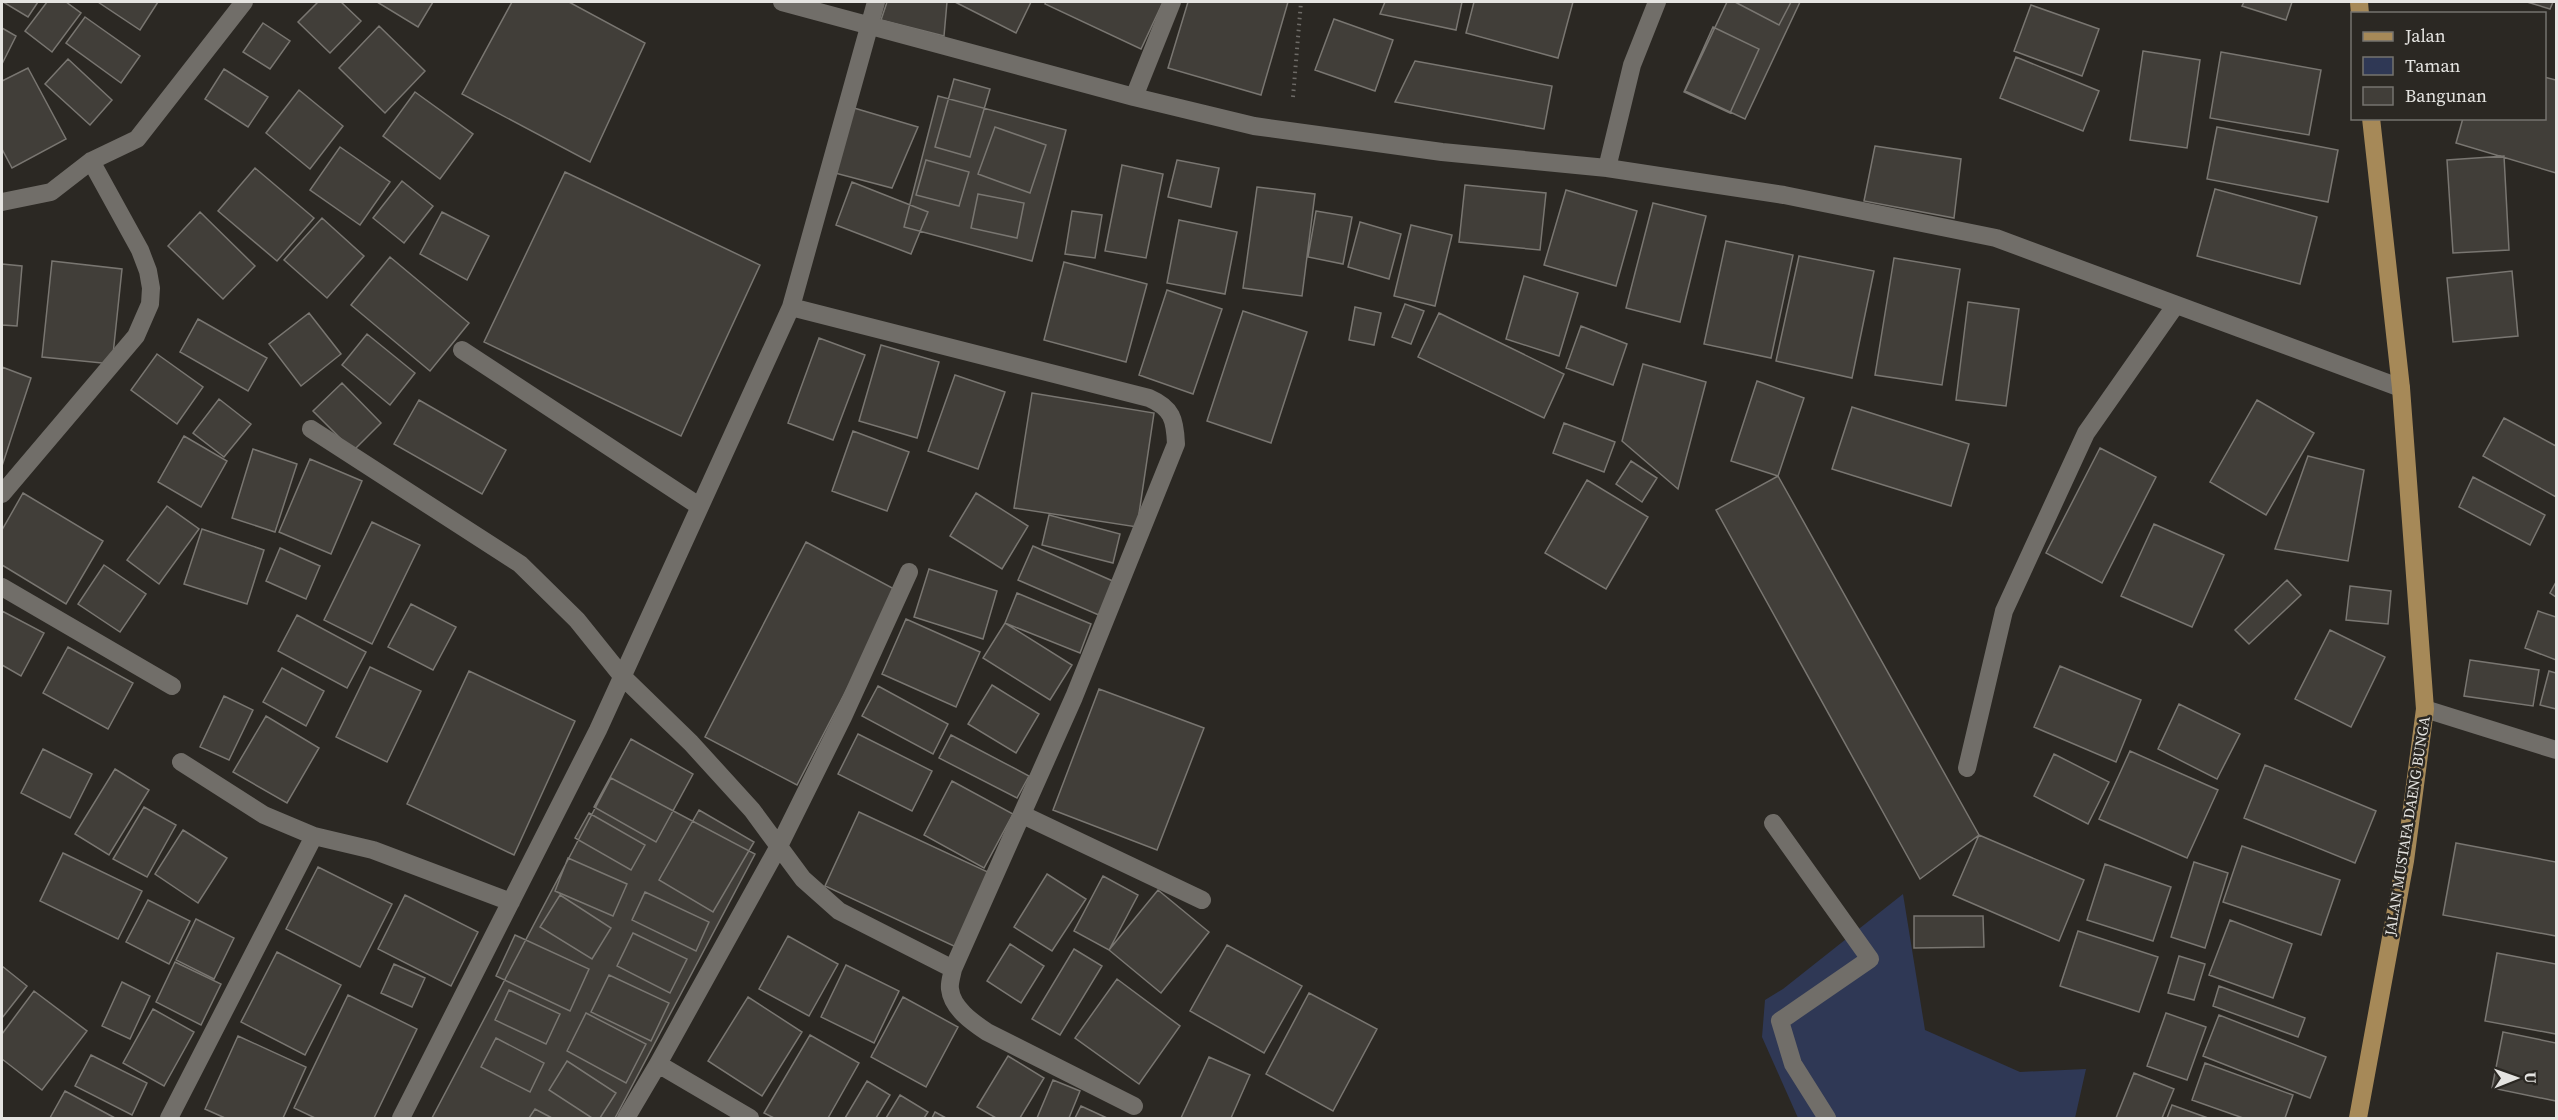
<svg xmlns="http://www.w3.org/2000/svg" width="2558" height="1120" font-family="'Source Serif 4',serif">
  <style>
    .green { fill: #2f3855 }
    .building { fill: #413e39; stroke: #797671; stroke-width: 1.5 }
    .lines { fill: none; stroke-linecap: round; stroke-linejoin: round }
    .path { stroke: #6e6b67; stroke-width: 4; stroke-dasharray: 1.5 4.5; stroke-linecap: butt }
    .street { stroke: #716e69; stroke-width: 18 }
    .primary { stroke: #a68958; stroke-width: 18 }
    .labels { text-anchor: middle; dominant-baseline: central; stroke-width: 5; stroke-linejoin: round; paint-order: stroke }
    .street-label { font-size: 15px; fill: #e5e4e1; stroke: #2b2823 }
  </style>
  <rect width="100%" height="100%" fill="#2b2823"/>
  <path class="green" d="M 1903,894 L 1925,1030 L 2020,1072 L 2086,1069 L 2075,1118 L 1798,1118 L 1762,1037 L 1765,1000 L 1783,989 Z"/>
  <path class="building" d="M 3,2 L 38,2 L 28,17 Z
    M 47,2 L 66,2 L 81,13 L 52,52 L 25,31 Z
    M 98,2 L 158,2 L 140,30 Z
    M 318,2 L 341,2 L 361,21 L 330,53 L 298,22 Z
    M 377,2 L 433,2 L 418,27 Z
    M 512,2 L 569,2 L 645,43 L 590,162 L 462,94 Z
    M 887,2 L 947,2 L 944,36 L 881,20 Z
    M 955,2 L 1031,2 L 1016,33 Z
    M 1046,2 L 1163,2 L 1141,49 L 1045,4 Z
    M 1188,2 L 1288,2 L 1261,95 L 1168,68 Z
    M 1385,2 L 1462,2 L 1456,30 L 1380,14 Z
    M 1474,2 L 1573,2 L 1558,58 L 1466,33 Z
    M 1727,2 L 1800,2 L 1745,119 L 1685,91 Z
    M 1735,2 L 1791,2 L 1779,25 Z
    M 2244,2 L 2292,2 L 2286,20 L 2242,6 Z
    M 2527,2 L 2553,2 L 2550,9 Z
    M 2031,5 L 2099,29 L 2082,76 L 2014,51 Z
    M 85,17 L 140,56 L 121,83 L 66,43 Z
    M 1334,19 L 1393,40 L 1375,91 L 1315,70 Z
    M 263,23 L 290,41 L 270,69 L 243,52 Z
    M 379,26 L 425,71 L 385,113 L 339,68 Z
    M 1713,27 L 1759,49 L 1730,113 L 1684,92 Z
    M 2,28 L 16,36 L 2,64 Z
    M 2143,51 L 2200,60 L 2187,148 L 2130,140 Z
    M 2221,52 L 2321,70 L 2309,135 L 2210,118 Z
    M 2016,57 L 2099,91 L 2083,131 L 2000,98 Z
    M 68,59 L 112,100 L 90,125 L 45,84 Z
    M 1415,61 L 1552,86 L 1544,129 L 1395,102 Z
    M 28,68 L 66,139 L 12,168 L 2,149 L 2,81 Z
    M 224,69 L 268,97 L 248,127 L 205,99 Z
    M 2544,77 L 2556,80 L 2556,173 L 2456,143 L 2463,118 L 2544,118 Z
    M 954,79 L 990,89 L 970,157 L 935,147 Z
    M 299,90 L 343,126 L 310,169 L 266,133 Z
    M 415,92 L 473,134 L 440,179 L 383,136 Z
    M 938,96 L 1066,130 L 1032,261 L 904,227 Z
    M 854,108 L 918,127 L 892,188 L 835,173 Z
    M 995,127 L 1046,145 L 1030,193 L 978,174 Z
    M 2217,127 L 2338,150 L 2328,202 L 2207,179 Z
    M 1875,146 L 1961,159 L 1954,218 L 1864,201 Z
    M 340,147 L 390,182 L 360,225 L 310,190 Z
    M 2504,156 L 2509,250 L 2453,253 L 2447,160 Z
    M 926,160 L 969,172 L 959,206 L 916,195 Z
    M 1177,160 L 1219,168 L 1211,207 L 1168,197 Z
    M 1122,165 L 1163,174 L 1146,258 L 1105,251 Z
    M 255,168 L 314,218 L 277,261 L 218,211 Z
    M 565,172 L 760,265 L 681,436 L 484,342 Z
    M 402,181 L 433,206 L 404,243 L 373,218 Z
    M 852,182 L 928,212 L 911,254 L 836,225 Z
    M 1465,185 L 1546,193 L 1540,250 L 1459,242 Z
    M 1257,187 L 1315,194 L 1302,296 L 1243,288 Z
    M 2215,189 L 2317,217 L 2300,284 L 2197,256 Z
    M 1566,190 L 1637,211 L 1616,286 L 1544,265 Z
    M 978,194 L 1024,203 L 1017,238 L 971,228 Z
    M 1653,203 L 1706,216 L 1680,322 L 1626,308 Z
    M 1072,211 L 1102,215 L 1095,258 L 1065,254 Z
    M 1316,211 L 1352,217 L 1343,264 L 1308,257 Z
    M 200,212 L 255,266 L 223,299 L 168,246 Z
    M 442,212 L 489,236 L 467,280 L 420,254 Z
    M 322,218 L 364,256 L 327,298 L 284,260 Z
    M 1179,220 L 1237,232 L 1225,294 L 1167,283 Z
    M 1360,222 L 1401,234 L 1389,279 L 1348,267 Z
    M 1411,225 L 1452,235 L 1435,306 L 1394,296 Z
    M 1726,241 L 1793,255 L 1771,358 L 1704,344 Z
    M 1799,256 L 1874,271 L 1852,378 L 1776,361 Z
    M 390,257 L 469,323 L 430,371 L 351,305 Z
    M 1894,258 L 1960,269 L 1942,385 L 1875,375 Z
    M 52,261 L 122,269 L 112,364 L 42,357 Z
    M 1064,262 L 1147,284 L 1126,362 L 1044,340 Z
    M 2,264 L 22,266 L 17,326 L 2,325 Z
    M 2512,271 L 2518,336 L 2453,342 L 2447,278 Z
    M 1524,276 L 1578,293 L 1559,356 L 1506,339 Z
    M 1167,290 L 1222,309 L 1193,394 L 1139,375 Z
    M 1968,302 L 2019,309 L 2006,406 L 1956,400 Z
    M 1405,304 L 1424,311 L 1411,344 L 1392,337 Z
    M 1355,307 L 1381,313 L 1374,345 L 1349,340 Z
    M 1243,311 L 1307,332 L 1271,443 L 1207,421 Z
    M 309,313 L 341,354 L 301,386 L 269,344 Z
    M 1439,313 L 1564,374 L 1544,418 L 1418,357 Z
    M 198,319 L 267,358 L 248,391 L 180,352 Z
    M 1581,326 L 1627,344 L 1613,385 L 1566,368 Z
    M 367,334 L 415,373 L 390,405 L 342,365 Z
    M 819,338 L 865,355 L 833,440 L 788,423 Z
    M 881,345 L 939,362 L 917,438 L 859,421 Z
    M 157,354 L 203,387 L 177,424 L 131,390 Z
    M 1643,364 L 1706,382 L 1678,489 L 1622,441 Z
    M 2,367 L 31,378 L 2,466 Z
    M 955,375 L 1005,392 L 978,469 L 928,451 Z
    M 1757,381 L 1804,398 L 1778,476 L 1731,461 Z
    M 342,383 L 381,423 L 353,451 L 313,411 Z
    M 1032,393 L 1154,413 L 1137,527 L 1014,508 Z
    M 219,399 L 251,424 L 224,457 L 193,433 Z
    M 419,400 L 506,450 L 482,494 L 394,444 Z
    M 2257,400 L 2314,433 L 2266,515 L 2210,482 Z
    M 1852,407 L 1969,444 L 1951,506 L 1832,469 Z
    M 2504,418 L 2556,446 L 2556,497 L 2483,456 Z
    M 1564,423 L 1615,442 L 1604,472 L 1553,453 Z
    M 853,431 L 909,452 L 887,511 L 832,491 Z
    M 184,436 L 227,461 L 201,507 L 158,482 Z
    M 2100,448 L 2156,477 L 2102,583 L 2046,553 Z
    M 253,449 L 297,464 L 275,532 L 232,518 Z
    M 2308,456 L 2364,470 L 2348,561 L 2275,549 Z
    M 310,459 L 362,481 L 331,554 L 279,532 Z
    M 1631,461 L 1657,478 L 1642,502 L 1616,484 Z
    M 1778,476 L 1979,835 L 1920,879 L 1716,510 Z
    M 2473,477 L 2545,515 L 2530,545 L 2459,507 Z
    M 1587,480 L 1648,517 L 1606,589 L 1545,553 Z
    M 23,493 L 103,541 L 66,604 L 2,565 L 2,530 Z
    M 976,493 L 1028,526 L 1002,569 L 950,536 Z
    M 167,506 L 199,529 L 159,584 L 127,560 Z
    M 1049,515 L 1120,534 L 1113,563 L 1042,545 Z
    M 372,522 L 420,545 L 372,644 L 324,620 Z
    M 2154,524 L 2224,555 L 2192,627 L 2121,596 Z
    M 202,529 L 264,550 L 247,604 L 184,584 Z
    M 806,542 L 898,591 L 797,785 L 705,737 Z
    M 1033,546 L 1115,582 L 1101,616 L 1018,580 Z
    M 280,548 L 320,566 L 306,599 L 266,581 Z
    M 104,565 L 146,594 L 120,632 L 78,604 Z
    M 929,569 L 997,591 L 983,639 L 914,617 Z
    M 2287,580 L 2301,595 L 2249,644 L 2235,630 Z
    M 2556,582 L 2556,597 L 2550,593 Z
    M 2350,586 L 2391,591 L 2388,624 L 2346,620 Z
    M 1017,593 L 1091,624 L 1080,653 L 1005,623 Z
    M 411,604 L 456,627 L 433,670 L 388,647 Z
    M 2,611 L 44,633 L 21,676 L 2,665 Z
    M 2538,611 L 2556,617 L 2556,660 L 2525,648 Z
    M 297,615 L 366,652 L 347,688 L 278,651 Z
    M 906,619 L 980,652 L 956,707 L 882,674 Z
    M 1005,623 L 1072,665 L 1050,700 L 983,658 Z
    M 2330,630 L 2385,657 L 2351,727 L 2295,699 Z
    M 68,647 L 133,683 L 108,729 L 43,693 Z
    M 2470,660 L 2539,670 L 2533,706 L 2464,696 Z
    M 2060,666 L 2141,700 L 2116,762 L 2034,727 Z
    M 370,667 L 421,691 L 387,762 L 336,737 Z
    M 282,668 L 324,691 L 306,726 L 263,702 Z
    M 469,671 L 575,721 L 514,855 L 407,804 Z
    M 2549,671 L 2556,673 L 2556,709 L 2540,705 Z
    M 992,685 L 1039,714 L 1016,753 L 968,724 Z
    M 878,686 L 948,724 L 933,754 L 862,716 Z
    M 1099,689 L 1204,728 L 1157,850 L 1053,810 Z
    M 224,696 L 253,710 L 229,760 L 200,747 Z
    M 2179,704 L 2240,734 L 2217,779 L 2158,749 Z
    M 266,716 L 319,748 L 287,803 L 233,772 Z
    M 858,734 L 932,771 L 912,811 L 838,774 Z
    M 951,735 L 1029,776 L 1017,798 L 939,758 Z
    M 631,739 L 693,774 L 656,842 L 594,807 Z
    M 43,749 L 92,774 L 70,818 L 21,793 Z
    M 2130,751 L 2218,790 L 2187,858 L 2099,819 Z
    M 2054,754 L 2109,782 L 2088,824 L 2034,796 Z
    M 2265,765 L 2376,811 L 2355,863 L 2244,818 Z
    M 115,769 L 149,790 L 109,855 L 75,834 Z
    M 611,778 L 755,854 L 615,1118 L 432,1118 Z
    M 952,781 L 1013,814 L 984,868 L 924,835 Z
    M 144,807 L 176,825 L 147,877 L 113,859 Z
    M 699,810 L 754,842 L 713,912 L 659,880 Z
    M 859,812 L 990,873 L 956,947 L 825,886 Z
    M 589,813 L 645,845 L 631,870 L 575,838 Z
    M 183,830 L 227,858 L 198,903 L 155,874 Z
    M 1979,835 L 2084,880 L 2059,941 L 1953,895 Z
    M 2456,843 L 2556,862 L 2556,936 L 2443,915 Z
    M 2242,846 L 2340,880 L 2321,935 L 2223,902 Z
    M 63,853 L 142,891 L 118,939 L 40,901 Z
    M 568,858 L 627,884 L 613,916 L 555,891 Z
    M 2194,862 L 2228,873 L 2205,948 L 2171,937 Z
    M 2105,864 L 2171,887 L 2153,941 L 2087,920 Z
    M 318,867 L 392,904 L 360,967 L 286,929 Z
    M 1047,874 L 1086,899 L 1052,951 L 1014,927 Z
    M 1103,876 L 1138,895 L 1109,950 L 1074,931 Z
    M 1158,890 L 1209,932 L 1161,993 L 1109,950 Z
    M 645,892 L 709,922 L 696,951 L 632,920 Z
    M 405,895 L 478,932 L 451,986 L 378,949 Z
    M 560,895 L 611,928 L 592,959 L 540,927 Z
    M 148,900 L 190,921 L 169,964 L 126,942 Z
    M 1914,916 L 1983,916 L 1984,947 L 1914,948 Z
    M 196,919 L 234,938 L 214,979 L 176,960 Z
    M 2230,920 L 2292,944 L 2273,998 L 2209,975 Z
    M 2078,931 L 2158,957 L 2139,1012 L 2060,986 Z
    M 633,933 L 687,959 L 670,993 L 617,966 Z
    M 515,935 L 589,969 L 570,1011 L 496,976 Z
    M 788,936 L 838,964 L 809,1016 L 759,989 Z
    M 1010,944 L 1044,966 L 1021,1003 L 987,981 Z
    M 1227,945 L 1302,986 L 1264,1053 L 1190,1011 Z
    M 1074,949 L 1102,966 L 1060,1035 L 1032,1019 Z
    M 277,952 L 341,985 L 305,1055 L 241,1022 Z
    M 2497,953 L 2556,964 L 2556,1034 L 2485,1021 Z
    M 2179,956 L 2205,964 L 2194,1000 L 2168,993 Z
    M 175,962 L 221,984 L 201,1025 L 156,1002 Z
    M 394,964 L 425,978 L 412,1007 L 381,993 Z
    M 846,965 L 899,991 L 874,1043 L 821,1017 Z
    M 2,966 L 27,986 L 2,1018 Z
    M 609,975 L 669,1003 L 651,1041 L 591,1012 Z
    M 1117,979 L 1180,1026 L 1139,1084 L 1075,1038 Z
    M 122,982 L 150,996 L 130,1039 L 102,1026 Z
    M 2219,986 L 2305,1018 L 2298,1037 L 2213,1006 Z
    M 509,990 L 560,1014 L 546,1044 L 495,1020 Z
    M 34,991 L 87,1031 L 42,1090 L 2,1059 L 2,1034 Z
    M 1309,993 L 1377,1029 L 1333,1111 L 1266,1074 Z
    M 348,995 L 417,1029 L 374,1118 L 315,1118 L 294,1108 Z
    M 748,997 L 802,1032 L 762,1096 L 708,1061 Z
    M 903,997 L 958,1027 L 926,1087 L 871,1057 Z
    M 153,1009 L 194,1032 L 164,1086 L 123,1063 Z
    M 586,1013 L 646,1044 L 626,1083 L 567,1051 Z
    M 2166,1013 L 2206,1027 L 2187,1080 L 2147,1066 Z
    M 2219,1015 L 2326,1057 L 2310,1098 L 2203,1056 Z
    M 2503,1032 L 2556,1043 L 2556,1101 L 2492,1088 Z
    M 810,1035 L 859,1063 L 828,1118 L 774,1118 L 764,1113 Z
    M 238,1036 L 306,1067 L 283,1118 L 225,1118 L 205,1109 Z
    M 496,1038 L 544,1063 L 530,1092 L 481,1067 Z
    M 91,1055 L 147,1083 L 132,1115 L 75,1086 Z
    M 1008,1056 L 1044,1078 L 1020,1118 L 996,1118 L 977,1107 Z
    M 1209,1057 L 1250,1075 L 1231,1118 L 1181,1118 Z
    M 567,1061 L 616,1093 L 600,1118 L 592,1118 L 549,1090 Z
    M 2205,1063 L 2293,1095 L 2285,1118 L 2243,1118 L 2192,1100 Z
    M 2134,1073 L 2174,1089 L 2162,1118 L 2116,1118 Z
    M 1053,1080 L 1080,1091 L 1069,1118 L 1037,1118 Z
    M 867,1081 L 890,1095 L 876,1118 L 845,1118 Z
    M 65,1091 L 115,1118 L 50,1118 Z
    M 900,1095 L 928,1112 L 924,1118 L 886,1118 Z
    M 2172,1105 L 2208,1118 L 2167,1118 Z
    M 1081,1106 L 1107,1118 L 1075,1118 Z
    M 535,1109 L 552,1118 L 529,1118 Z
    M 935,1112 L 946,1118 L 932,1118 Z"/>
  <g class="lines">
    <path class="path" d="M 1293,97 L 1301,2"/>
    <path class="street" d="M 782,2 L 1134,97 L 1254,126 L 1442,152 L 1607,168 L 1784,195 L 1996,238 L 2401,388
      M 1134,97 L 1172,2
      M 1607,168 L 1632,65 L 1657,2
      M 2,202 L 51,192 L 91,161 L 137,139 L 244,2
      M 791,307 L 1149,398 C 1172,408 1175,419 1176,444 L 1074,697 L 953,969
      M 462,350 L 699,506
      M 311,429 L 520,564 L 577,620 L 622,676 L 691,743 L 752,810 L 803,879 L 839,911 L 953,969 C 952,975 949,983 950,989 C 952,1008 972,1022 987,1032 L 1134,1106
      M 2,494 L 136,336 L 150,304 L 151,288 L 148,271 L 140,250 L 91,161
      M 2,587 L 172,686
      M 2425,709 L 2556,750
      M 181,762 L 264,815 L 314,836 L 373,850 L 511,902
      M 1967,768 L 2004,611 L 2086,433 L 2175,306
      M 1023,815 L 1202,900
      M 1773,823 L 1870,959 L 1780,1021 L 1793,1064 L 1827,1118
      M 169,1118 L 314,836
      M 401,1118 L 598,730 L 791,307 L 876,2
      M 626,1118 L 658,1064
      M 750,1118 L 658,1064 L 780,844 L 843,717 L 909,572"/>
    <path class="primary" d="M 2359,2 L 2360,14
      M 2358,1118 L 2405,861 L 2425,709 L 2401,388 L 2371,118"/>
  </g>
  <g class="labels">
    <g class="street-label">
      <text transform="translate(2407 826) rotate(-81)">JALAN MUSTAFA DAENG BUNGA</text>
    </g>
  </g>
  <rect width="2558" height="1120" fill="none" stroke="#e5e4e1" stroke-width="6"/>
  <rect x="2351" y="12" width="195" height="108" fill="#2b2823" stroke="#75736f" stroke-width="1.5"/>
  <rect x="2363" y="32" width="30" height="9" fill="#a68958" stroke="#75736f" stroke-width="1.5"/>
  <text x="2405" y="42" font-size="18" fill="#e5e4e1">Jalan</text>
  <rect x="2363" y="57" width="30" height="18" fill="#2f3855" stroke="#75736f" stroke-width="1.5"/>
  <text x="2405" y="72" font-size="18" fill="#e5e4e1">Taman</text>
  <rect x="2363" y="87" width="30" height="18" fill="#413e39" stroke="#75736f" stroke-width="1.5"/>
  <text x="2405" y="102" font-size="18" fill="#e5e4e1">Bangunan</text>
  <g transform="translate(2516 1078) rotate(89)" stroke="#2b2823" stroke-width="4.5" paint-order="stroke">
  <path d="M0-4.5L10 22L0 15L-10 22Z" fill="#e5e4e1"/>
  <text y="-9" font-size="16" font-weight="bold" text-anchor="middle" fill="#e5e4e1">U</text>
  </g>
</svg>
